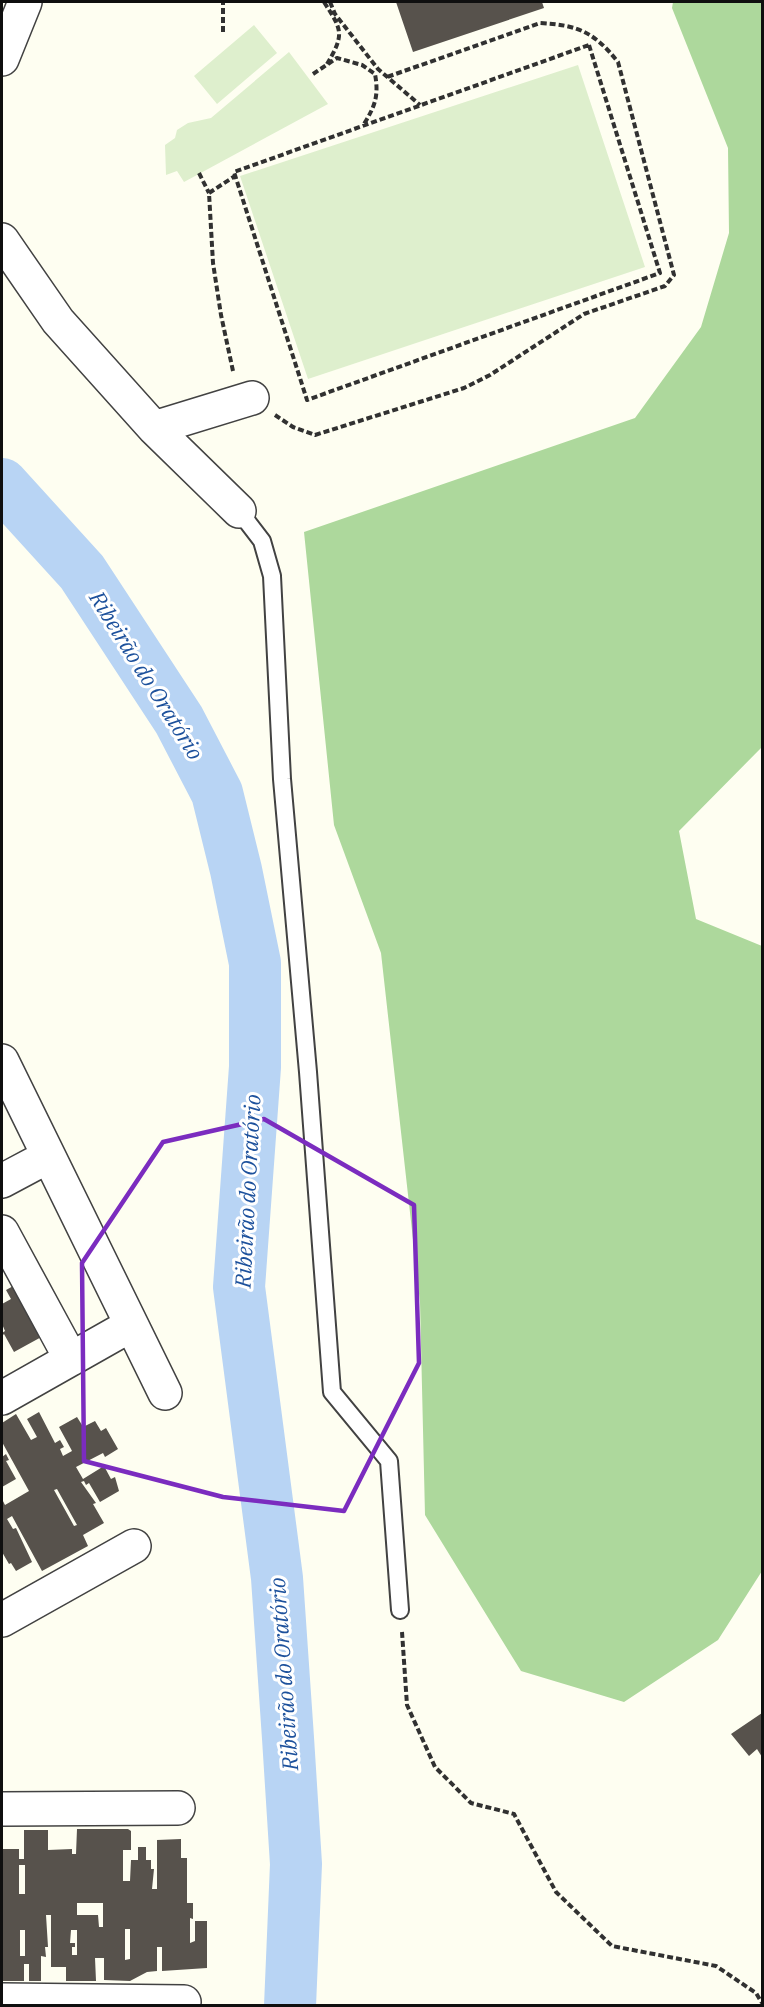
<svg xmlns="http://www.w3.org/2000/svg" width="764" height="2007" font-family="'IBM Plex Serif',serif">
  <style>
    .forest { fill: #add89c }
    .pitch { fill: #deefcd }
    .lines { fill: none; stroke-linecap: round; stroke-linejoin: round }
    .river { stroke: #b8d4f4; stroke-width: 52 }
    .building { fill: #57524c; fill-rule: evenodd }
    .lane-casing { stroke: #424242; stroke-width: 20 }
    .street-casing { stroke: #424242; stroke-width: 36 }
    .path { stroke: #313131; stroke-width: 4; stroke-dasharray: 6 3; stroke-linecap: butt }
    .lane { stroke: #fff; stroke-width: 16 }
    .street { stroke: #fff; stroke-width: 33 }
    .marked { fill: none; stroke: #7b2cbf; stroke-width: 4.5; stroke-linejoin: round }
    .labels { text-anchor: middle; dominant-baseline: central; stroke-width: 6; stroke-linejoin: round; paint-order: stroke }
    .water-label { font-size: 22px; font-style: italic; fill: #1d519c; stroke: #fff }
  </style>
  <rect width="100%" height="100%" fill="#fefef1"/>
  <path class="forest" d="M 673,2 L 762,2 L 762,747 L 679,831 L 696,919 L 762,946 L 762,1571 L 718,1640 L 624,1702 L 521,1671 L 425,1515 L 420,1302 L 381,953 L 334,825 L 304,532 L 635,418 L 701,327 L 729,233 L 728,148 L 672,8 Z"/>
  <path class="pitch" d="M 254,25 L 277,53 L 217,104 L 194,76 Z
    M 289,52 L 328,104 L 184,182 L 177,171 L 166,175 L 165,145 L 175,138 L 177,130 L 188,123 L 211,118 Z
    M 578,65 L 645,267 L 308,379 L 240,176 Z"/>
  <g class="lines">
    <path class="river" d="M 2,484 L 82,572 L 179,720 L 217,793 L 236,870 L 255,963 L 255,1067 L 239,1287 L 277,1578 L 288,1738 L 296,1864 L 290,2006"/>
  </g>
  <path class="building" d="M 396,2 L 542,2 L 544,8 L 413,52 Z
    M 17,1284 L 45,1335 L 14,1352 L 4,1334 L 2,1336 L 2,1333 L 5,1331 L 2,1324 L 2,1304 L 11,1299 L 6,1290 Z
    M 39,1412 L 55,1443 L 60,1440 L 64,1447 L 60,1449 L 63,1456 L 72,1451 L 71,1449 L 59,1427 L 77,1417 L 82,1425 L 84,1424 L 85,1426 L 95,1421 L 101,1431 L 106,1428 L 118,1449 L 105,1457 L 103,1453 L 76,1467 L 83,1479 L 104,1466 L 111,1479 L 115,1477 L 119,1491 L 100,1502 L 89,1483 L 86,1485 L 84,1481 L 81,1482 L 96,1503 L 93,1504 L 104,1523 L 83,1535 L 88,1546 L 42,1571 L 12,1516 L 7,1519 L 13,1529 L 16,1528 L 32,1562 L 16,1571 L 11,1563 L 9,1564 L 2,1552 L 2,1499 L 5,1505 L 29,1491 L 2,1442 L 2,1423 L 16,1414 L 31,1440 L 37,1437 L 27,1419 ZM 57,1489 L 77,1525 L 74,1526 L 54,1490 Z
    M 6,1454 L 9,1460 L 6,1461 L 16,1479 L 2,1487 L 2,1457 Z
    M 762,1713 L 762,1757 L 757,1749 L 749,1756 L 731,1734 Z
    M 77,1829 L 128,1829 L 131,1831 L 131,1850 L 123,1850 L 123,1881 L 130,1881 L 131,1860 L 138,1860 L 138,1847 L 146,1847 L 146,1860 L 151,1860 L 151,1869 L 154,1869 L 152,1889 L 157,1889 L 157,1840 L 181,1839 L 181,1858 L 187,1858 L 187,1903 L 193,1903 L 193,1919 L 190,1918 L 190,1943 L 195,1941 L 195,1921 L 207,1921 L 207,1968 L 162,1971 L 162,1947 L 157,1947 L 157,1971 L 147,1972 L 130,1981 L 104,1980 L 104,1958 L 95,1958 L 96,1981 L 66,1981 L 66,1967 L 51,1967 L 51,1915 L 46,1915 L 48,1947 L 45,1947 L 46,1957 L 41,1956 L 41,1981 L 29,1981 L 29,1964 L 24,1964 L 24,1981 L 2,1981 L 2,1849 L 19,1849 L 19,1859 L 24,1859 L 24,1830 L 48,1830 L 48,1850 L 72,1849 L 72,1854 L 76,1854 ZM 19,1865 L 25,1865 L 25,1894 L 19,1894 ZM 77,1903 L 103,1903 L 103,1927 L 99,1927 L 98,1915 L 77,1915 ZM 125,1929 L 130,1929 L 130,1959 L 125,1960 ZM 20,1930 L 25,1930 L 25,1956 L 20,1956 ZM 71,1930 L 77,1930 L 77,1955 L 72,1955 L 72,1947 L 75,1947 L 75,1943 L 70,1943 Z"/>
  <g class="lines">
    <defs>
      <path id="lane" d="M 239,511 L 262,541 L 272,576 L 282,779 L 308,1072 L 332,1392 L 389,1461 L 400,1610"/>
      <path id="street" d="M 2,59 L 25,2
        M 2,240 L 58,321 L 154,428 L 239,511
        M 154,428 L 252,398
        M 2,1061 L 165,1393
        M 2,1181 L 47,1157
        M 2,1232 L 71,1359
        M 2,1398 L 131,1325
        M 2,1620 L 134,1546
        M 2,1809 L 178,1808
        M 2,2000 L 184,2002"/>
    </defs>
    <use href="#lane" class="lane-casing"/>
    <use href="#street" class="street-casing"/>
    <path class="path" d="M 324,2 C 342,30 345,34 327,64
      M 330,2 L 335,14 L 378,69 L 420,105
      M 223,32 L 223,2
      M 589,45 L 660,273 L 307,400 L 234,172 Z
      M 313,74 L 337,58 L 362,65 L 375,74 C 379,96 375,106 364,124
      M 199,173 L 209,193
      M 233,371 L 221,315 L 213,263 L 209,193 L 235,176
      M 275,415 L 293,427 L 315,435 L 464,388 L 490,375 L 584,314 L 665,286 L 674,275 L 618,62 C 594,32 578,25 540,23 L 387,77
      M 402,1632 L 407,1705 L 435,1767 L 471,1803 L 514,1814 L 556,1892 L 612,1946 L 716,1966 L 756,1993 L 762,2003"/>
    <use href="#lane" class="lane"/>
    <use href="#street" class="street"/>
  </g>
  <path class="marked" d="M 264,1119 L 414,1205 L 419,1363 L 344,1511 L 223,1497 L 84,1461 L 82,1263 L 163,1142 Z"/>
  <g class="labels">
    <g class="water-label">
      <text transform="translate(147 675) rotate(58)">Ribeirão do Oratório</text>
      <text transform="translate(247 1191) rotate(-87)">Ribeirão do Oratório</text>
      <text transform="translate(283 1674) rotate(-94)">Ribeirão do Oratório</text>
    </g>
  </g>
  <rect width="764" height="2007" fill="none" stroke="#0f0f0f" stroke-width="6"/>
</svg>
